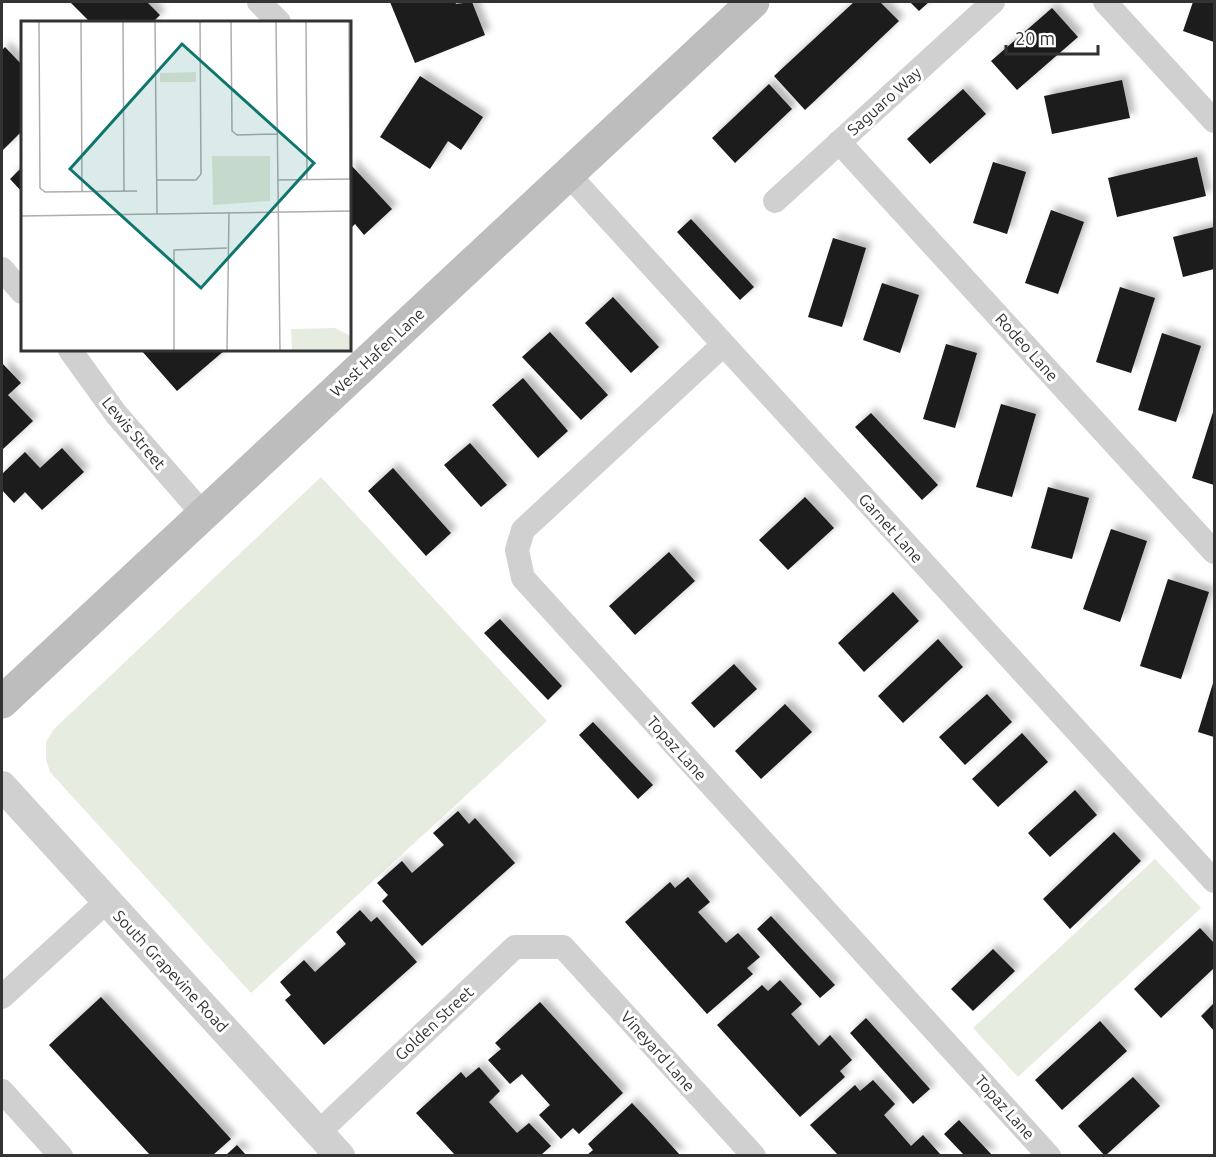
<svg xmlns="http://www.w3.org/2000/svg" width="1216" height="1157" font-family="Ubuntu,sans-serif">
  <style>
    .green { fill: #e6ecdf }
    .building { fill: #1a1a1a; filter: url(#shadow) }
    .lines { fill: none; stroke-linecap: round; stroke-linejoin: round }
    .minor { stroke: #d0d0d0; stroke-width: 24 }
    .tertiary { stroke: #d0d0d0; stroke-width: 30 }
    .secondary { stroke: #bdbdbd; stroke-width: 33 }
    .labels { text-anchor: middle; dominant-baseline: central; stroke-width: 6; stroke-linejoin: round; paint-order: stroke }
    .street-label { font-size: 16px; fill: #333; stroke: #fff }
    .inset-road { fill: none; stroke: #adadad; stroke-width: 1.5 }
    .view { fill: #0f766e; fill-opacity: 0.15; stroke: #0f766e; stroke-width: 3 }
    .inset-edge { fill: none; stroke: #333; stroke-width: 3 }
  </style>
  <defs>
    <filter id="shadow"><feDropShadow dx="5.5" dy="-5.5" stdDeviation="3" flood-color="#0004"/></filter>
  </defs>
  <rect width="100%" height="100%" fill="#fff"/>
  <path class="green" d="M 321,477 L 547,721 L 251,993 L 50,772 L 46,759 L 46,742 L 54,729 Z
    M 1155,859 L 1201,908 L 1018,1077 L 973,1028 Z"/>
  <path class="building" d="M 70,2 L 147,2 L 160,15 L 153,22 L 90,22 Z
    M 390,2 L 455,2 L 456,4 L 472,2 L 485,35 L 415,63 Z
    M 854,2 L 880,2 L 899,21 L 805,110 L 774,76 Z
    M 910,2 L 929,2 L 919,11 Z
    M 1193,2 L 1214,2 L 1214,42 L 1183,31 Z
    M 1052,8 L 1078,37 L 1017,90 L 991,61 Z
    M 5,47 L 22,65 L 22,131 L 2,151 L 2,50 Z
    M 420,76 L 483,117 L 461,150 L 448,141 L 430,169 L 380,137 Z
    M 1122,80 L 1130,118 L 1052,134 L 1044,96 Z
    M 769,84 L 792,109 L 735,163 L 712,138 Z
    M 963,89 L 986,114 L 930,164 L 907,139 Z
    M 1197,157 L 1206,196 L 1117,217 L 1108,178 Z
    M 993,162 L 1026,172 L 1007,234 L 973,223 Z
    M 350,164 L 392,209 L 364,235 L 355,224 L 350,229 Z
    M 22,167 L 22,192 L 10,179 Z
    M 1051,210 L 1084,222 L 1058,294 L 1025,283 Z
    M 691,219 L 754,287 L 740,300 L 677,232 Z
    M 1214,227 L 1214,269 L 1183,277 L 1173,237 Z
    M 833,238 L 866,248 L 842,327 L 808,317 Z
    M 882,283 L 919,295 L 900,353 L 863,340 Z
    M 1120,287 L 1155,298 L 1131,373 L 1096,362 Z
    M 613,297 L 659,347 L 631,373 L 585,323 Z
    M 550,332 L 608,395 L 581,420 L 522,357 Z
    M 1162,333 L 1201,346 L 1176,422 L 1138,410 Z
    M 946,344 L 977,353 L 955,428 L 923,419 Z
    M 141,350 L 225,350 L 177,391 Z
    M 2,363 L 21,383 L 8,395 L 33,421 L 2,450 Z
    M 523,378 L 568,431 L 538,458 L 492,405 Z
    M 1001,404 L 1036,414 L 1012,497 L 976,487 Z
    M 1214,409 L 1214,485 L 1192,478 Z
    M 871,413 L 938,485 L 922,500 L 855,427 Z
    M 470,443 L 507,485 L 481,507 L 444,465 Z
    M 62,448 L 84,472 L 42,510 L 25,492 L 14,503 L 2,490 L 2,474 L 25,452 L 40,468 Z
    M 393,468 L 451,533 L 426,556 L 368,491 Z
    M 1048,487 L 1089,498 L 1072,559 L 1031,548 Z
    M 805,497 L 834,528 L 788,570 L 759,540 Z
    M 1111,529 L 1147,541 L 1120,622 L 1083,609 Z
    M 669,552 L 695,581 L 635,635 L 609,606 Z
    M 1168,579 L 1209,592 L 1181,679 L 1140,666 Z
    M 893,592 L 919,621 L 864,672 L 838,643 Z
    M 500,619 L 562,686 L 548,700 L 484,633 Z
    M 938,639 L 963,667 L 903,723 L 878,696 Z
    M 734,664 L 757,689 L 714,728 L 691,703 Z
    M 1214,680 L 1214,737 L 1198,732 Z
    M 987,694 L 1012,722 L 965,765 L 939,737 Z
    M 785,704 L 812,732 L 761,779 L 735,751 Z
    M 593,722 L 653,785 L 638,799 L 579,735 Z
    M 1022,733 L 1048,762 L 998,807 L 972,779 Z
    M 1075,790 L 1097,815 L 1050,857 L 1028,833 Z
    M 458,811 L 469,824 L 475,818 L 515,863 L 422,946 L 382,901 L 388,895 L 377,883 L 402,861 L 412,873 L 444,845 L 433,833 Z
    M 1114,832 L 1141,861 L 1070,929 L 1043,899 Z
    M 688,877 L 710,902 L 698,912 L 726,943 L 738,933 L 760,957 L 747,968 L 753,974 L 707,1014 L 625,922 L 670,882 L 675,888 Z
    M 360,910 L 371,922 L 377,917 L 417,962 L 324,1045 L 285,1000 L 291,995 L 280,982 L 304,960 L 315,972 L 346,944 L 336,932 Z
    M 771,916 L 835,985 L 820,998 L 757,929 Z
    M 1200,928 L 1214,943 L 1214,968 L 1161,1018 L 1134,989 Z
    M 993,949 L 1015,971 L 973,1011 L 951,989 Z
    M 780,980 L 802,1004 L 791,1014 L 819,1046 L 830,1035 L 852,1060 L 840,1071 L 845,1077 L 800,1117 L 717,1025 L 762,985 L 768,991 Z
    M 101,997 L 231,1139 L 213,1155 L 150,1155 L 49,1045 Z
    M 540,1002 L 623,1093 L 579,1134 L 573,1128 L 561,1139 L 539,1115 L 550,1105 L 522,1074 L 510,1084 L 488,1060 L 501,1049 L 495,1043 Z
    M 1214,1003 L 1214,1031 L 1201,1016 Z
    M 866,1018 L 930,1089 L 913,1104 L 850,1033 Z
    M 1100,1021 L 1127,1051 L 1062,1110 L 1035,1080 Z
    M 479,1067 L 500,1091 L 489,1102 L 517,1133 L 529,1123 L 551,1146 L 541,1155 L 455,1155 L 416,1113 L 461,1072 L 466,1078 Z
    M 1133,1077 L 1160,1106 L 1105,1156 L 1078,1126 Z
    M 873,1080 L 895,1104 L 884,1115 L 911,1146 L 923,1135 L 941,1155 L 838,1155 L 810,1125 L 855,1085 L 860,1091 Z
    M 632,1103 L 649,1121 L 680,1155 L 587,1155 L 593,1150 L 588,1144 Z
    M 959,1120 L 992,1155 L 964,1155 L 944,1134 Z
    M 237,1145 L 246,1155 L 226,1155 Z"/>
  <g class="lines">
    <path class="minor" d="M 259,2 L 279,22
      M 1105,2 L 1214,121
      M 839,142 L 1214,552
      M 568,174 L 1214,881
      M 775,201 L 993,2
      M 2,269 L 22,292
      M 723,345 L 523,530 L 517,550 L 523,578 L 1049,1156
      M 70,350 L 116,414 L 203,514
      M 2,997 L 106,902
      M 2,1091 L 61,1156
      M 319,1132 L 515,947 L 563,947 L 754,1156"/>
    <path class="tertiary" d="M 2,786 L 340,1156"/>
    <path class="secondary" d="M 2,702 L 753,2"/>
  </g>
  <g class="labels">
    <g class="street-label">
      <text transform="translate(884 101) rotate(-42)">Saguaro Way</text>
      <text transform="translate(1027 347) rotate(48)">Rodeo Lane</text>
      <text transform="translate(377 352) rotate(-43)">West Hafen Lane</text>
      <text transform="translate(134 433) rotate(50)">Lewis Street</text>
      <text transform="translate(891 528) rotate(48)">Garnet Lane</text>
      <text transform="translate(677 748) rotate(48)">Topaz Lane</text>
      <text transform="translate(171 971) rotate(47)">South Grapevine Road</text>
      <text transform="translate(434 1023) rotate(-43)">Golden Street</text>
      <text transform="translate(658 1051) rotate(48)">Vineyard Lane</text>
      <text transform="translate(1005 1107) rotate(48)">Topaz Lane</text>
    </g>
  </g>
  <g transform="translate(21 21)">
    <rect width="330" height="330" fill="#fff"/>
    <path d="M 175,51 L 175,61 L 139,61 L 139,52 ZM 191,135 L 249,135 L 249,180 L 192,184 ZM 314,307 L 330,315 L 330,329 L 271,329 L 270,308 Z" fill="#e6ecdf"/>
    <path class="inset-road" d="M 18,1 L 19,167 L 24,171 L 116,170M 60,1 L 61,170M 102,1 L 103,170M 134,1 L 136,193M 210,1 L 211,110 L 216,114 L 256,113M 255,1 L 259,329M 285,1 L 286,159M 328,1 L 329,158M 136,159 L 175,159 L 180,153 L 179,1M 256,159 L 330,158M 0,195 L 330,190M 153,329 L 153,229 L 206,227M 206,329 L 208,191"/>
    <path class="view" d="M 161,23 L 293,142 L 180,267 L 49,148 Z"/>
    <rect width="330" height="330" class="inset-edge"/>
  </g>
  <rect width="1216" height="1157" fill="none" stroke="#333333" stroke-width="6"/>
  <path d="M1006 45v9h92v-9" fill="none" stroke="#333333" stroke-width="3"/>
  <text x="1015" y="45" font-size="18" fill="#333333" stroke="#ffffff" stroke-width="4.5" paint-order="stroke">20 m</text>
</svg>
